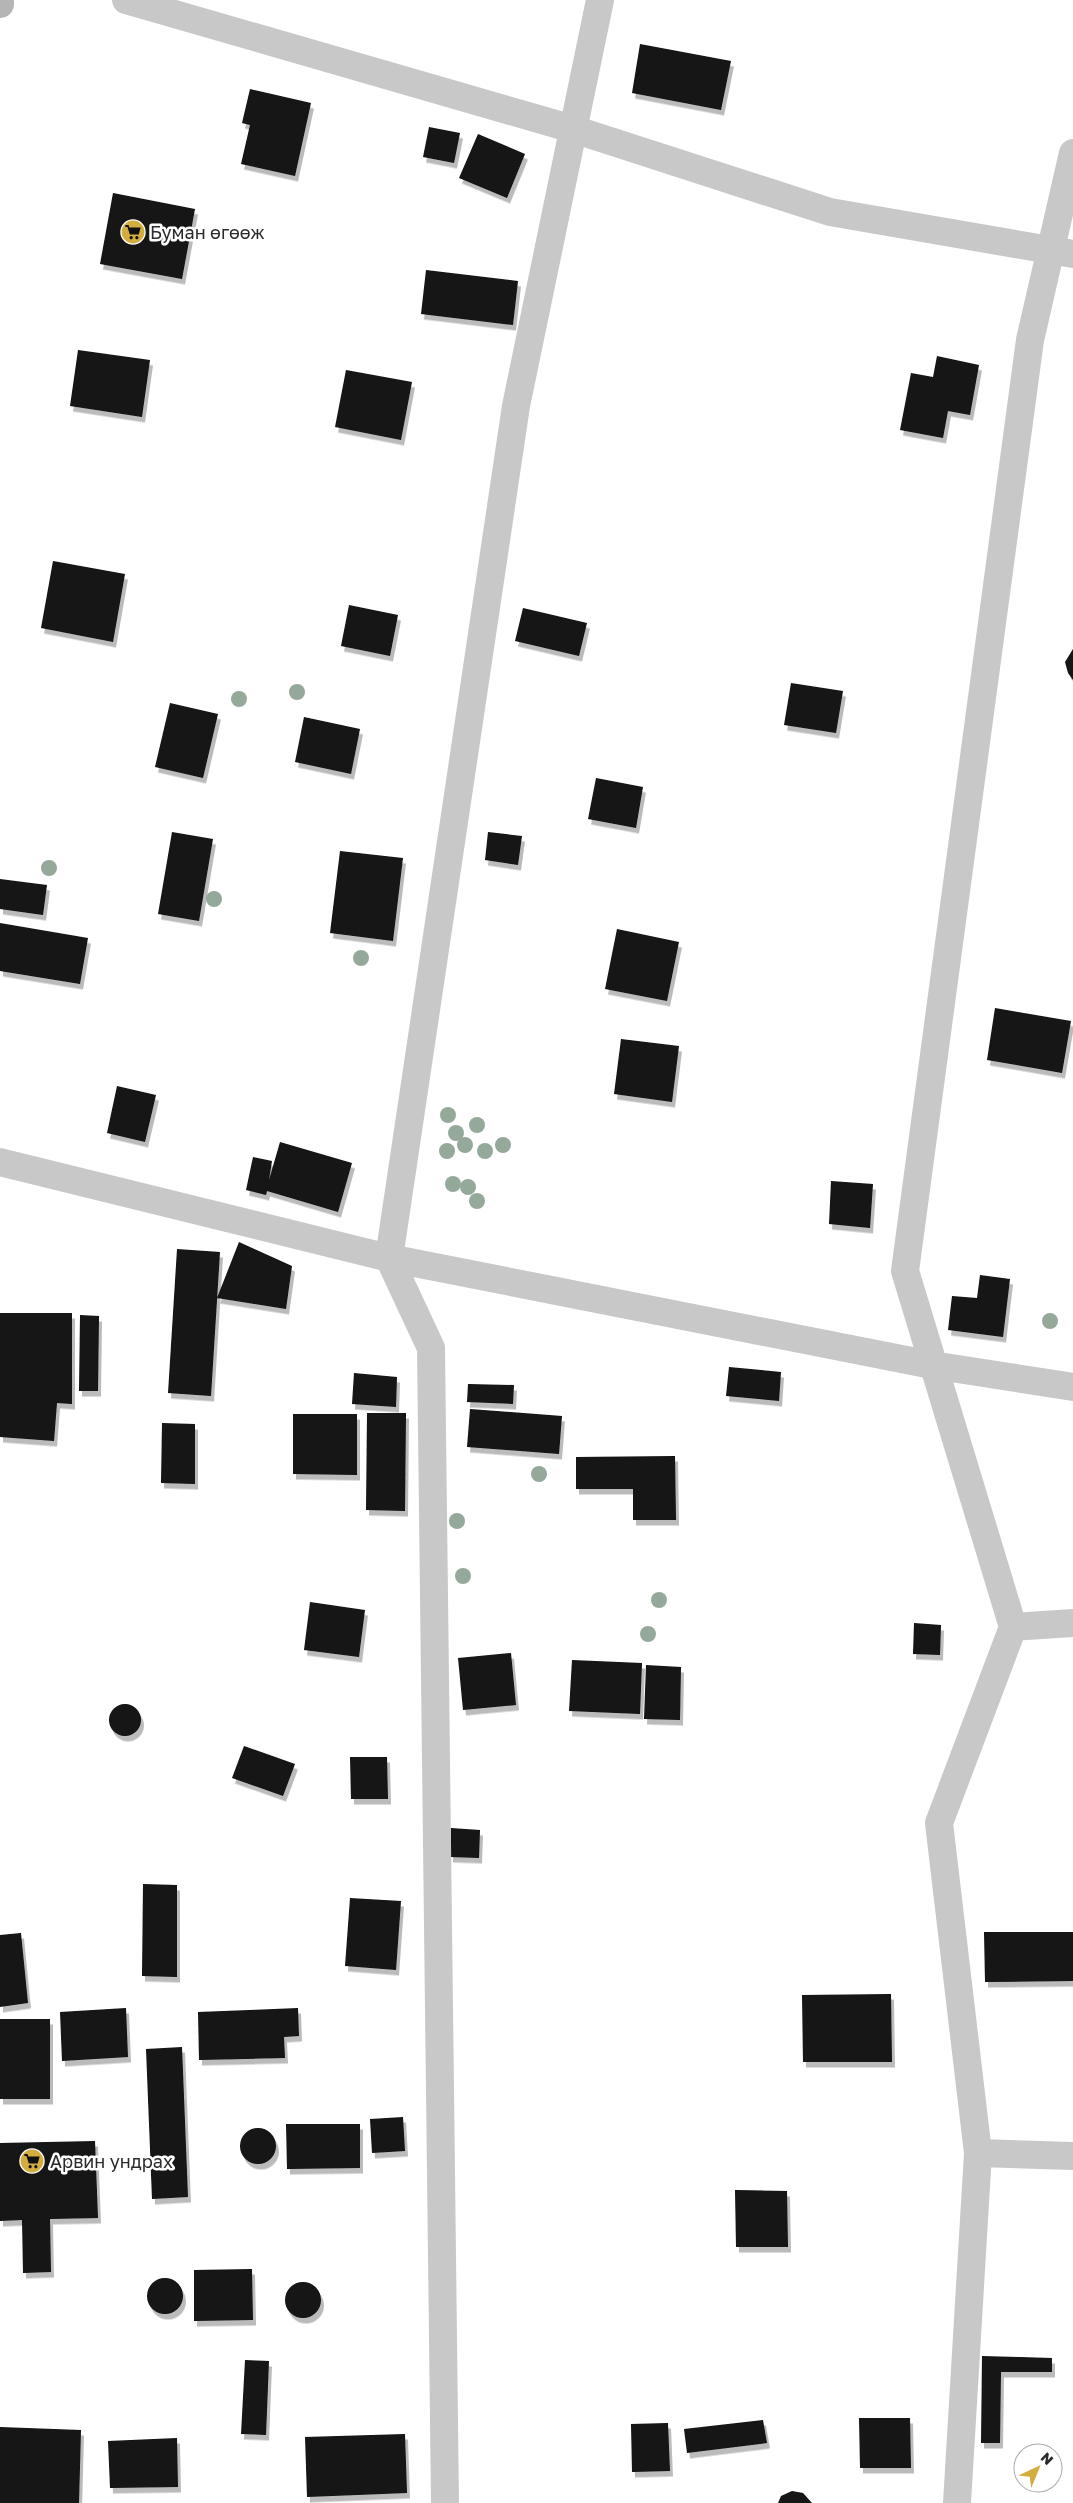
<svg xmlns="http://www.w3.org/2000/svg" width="1073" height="2503" font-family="'Golos Text',sans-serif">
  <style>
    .building { fill: #121212; filter: url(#shadow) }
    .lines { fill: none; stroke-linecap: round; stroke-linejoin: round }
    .minor { stroke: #c8c8c8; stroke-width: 28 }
    .secondary { stroke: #b5b5b5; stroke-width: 28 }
    .tree { fill: #95a99b }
    .labels { text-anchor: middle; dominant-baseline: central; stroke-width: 5; stroke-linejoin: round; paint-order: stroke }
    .poi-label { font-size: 18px; fill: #2b2b2b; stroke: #fff; text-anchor: start }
  </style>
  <defs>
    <filter id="shadow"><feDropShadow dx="3" dy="5.5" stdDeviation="0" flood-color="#0004"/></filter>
  </defs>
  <rect width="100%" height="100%" fill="#fff"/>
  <path class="building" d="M 640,44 L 731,61 L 721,110 L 632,93 Z
    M 250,89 L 311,103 L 295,176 L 241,164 L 250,125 L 242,123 Z
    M 429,127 L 460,133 L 454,163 L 423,157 Z
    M 478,134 L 525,154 L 507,198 L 459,178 Z
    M 113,193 L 195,209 L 182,279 L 100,264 Z
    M 426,270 L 518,281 L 513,325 L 421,314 Z
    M 78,350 L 150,360 L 142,417 L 70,406 Z
    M 937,356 L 979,365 L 970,415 L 948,411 L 943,438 L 900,430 L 911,373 L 933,377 Z
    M 346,370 L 412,382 L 401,440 L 335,427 Z
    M 53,561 L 125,574 L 113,642 L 41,628 Z
    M 349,605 L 398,615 L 390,656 L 341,646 Z
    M 523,608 L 587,623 L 579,656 L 515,641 Z
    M 1073,649 L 1073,680 L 1068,673 L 1065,662 Z
    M 791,683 L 843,691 L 836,733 L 784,725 Z
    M 170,703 L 218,714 L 203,778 L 155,767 Z
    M 304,717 L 360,729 L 351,774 L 295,762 Z
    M 596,778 L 643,787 L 636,828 L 588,819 Z
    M 172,832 L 213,839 L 199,921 L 158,914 Z
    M 488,832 L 522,836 L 518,865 L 485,860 Z
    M 340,851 L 403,858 L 393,941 L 330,933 Z
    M 0,879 L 47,885 L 43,915 L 0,909 Z
    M 0,923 L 88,938 L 80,984 L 0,971 Z
    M 617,929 L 679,942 L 667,1001 L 605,989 Z
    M 995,1008 L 1071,1021 L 1062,1073 L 987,1060 Z
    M 621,1039 L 679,1046 L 672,1102 L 614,1094 Z
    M 117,1086 L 156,1095 L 145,1142 L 107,1133 Z
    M 280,1142 L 352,1163 L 338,1212 L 267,1191 L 266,1195 L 246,1190 L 253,1157 L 272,1161 L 269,1180 Z
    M 831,1181 L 873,1184 L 870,1228 L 829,1224 Z
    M 239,1242 L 292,1266 L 286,1309 L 217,1298 Z
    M 177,1249 L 220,1252 L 211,1396 L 168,1393 Z
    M 980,1275 L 1010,1279 L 1003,1337 L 948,1330 L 952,1296 L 977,1298 Z
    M 0,1313 L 72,1313 L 72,1404 L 57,1403 L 54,1441 L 0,1437 Z
    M 80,1315 L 99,1316 L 98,1391 L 79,1391 Z
    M 729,1367 L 781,1372 L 779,1401 L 726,1396 Z
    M 354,1373 L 397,1377 L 396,1407 L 352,1404 Z
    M 468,1384 L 514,1385 L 513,1404 L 467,1402 Z
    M 470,1409 L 562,1416 L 559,1454 L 467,1447 Z
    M 367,1413 L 406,1413 L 405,1511 L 366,1510 Z
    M 293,1414 L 357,1414 L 357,1475 L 293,1474 Z
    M 162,1423 L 195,1424 L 195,1484 L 161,1483 Z
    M 675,1456 L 676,1520 L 633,1520 L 633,1489 L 576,1489 L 576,1457 Z
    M 310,1602 L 365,1610 L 359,1657 L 304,1650 Z
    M 914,1623 L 941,1625 L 940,1655 L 913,1654 Z
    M 511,1653 L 516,1705 L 463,1710 L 458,1658 Z
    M 572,1660 L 642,1663 L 640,1714 L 569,1711 Z
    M 646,1665 L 681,1667 L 680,1720 L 644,1719 Z
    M109 1720a16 16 0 1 1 32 0a16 16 0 1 1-32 0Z
    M 244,1746 L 295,1764 L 283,1796 L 232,1778 Z
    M 350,1757 L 387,1757 L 388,1799 L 351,1799 Z
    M 451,1828 L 480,1830 L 479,1858 L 450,1857 Z
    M 143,1884 L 177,1885 L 177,1977 L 142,1976 Z
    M 350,1898 L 401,1901 L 396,1970 L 345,1966 Z
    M 984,1932 L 1073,1932 L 1073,1981 L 985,1982 Z
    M 21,1933 L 28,2003 L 0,2007 L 0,1935 Z
    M 891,1994 L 892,2062 L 803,2062 L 802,1995 Z
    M 126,2008 L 128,2057 L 62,2061 L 60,2012 Z
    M 298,2008 L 299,2036 L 284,2037 L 285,2058 L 199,2060 L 198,2012 Z
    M 0,2019 L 50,2019 L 50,2099 L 0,2099 Z
    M 182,2047 L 188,2197 L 152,2199 L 146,2049 Z
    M 403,2117 L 405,2151 L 372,2153 L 370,2119 Z
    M 286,2124 L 360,2124 L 360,2168 L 287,2169 Z
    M240 2146a18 18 0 1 1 36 0a18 18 0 1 1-36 0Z
    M 95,2141 L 98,2218 L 50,2219 L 51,2272 L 23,2273 L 22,2220 L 0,2221 L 0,2143 Z
    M 735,2190 L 787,2191 L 788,2247 L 736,2247 Z
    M 252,2269 L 253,2320 L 194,2321 L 194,2270 Z
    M147 2296a18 18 0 1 1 36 0a18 18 0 1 1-36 0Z
    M285 2300a18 18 0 1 1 36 0a18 18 0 1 1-36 0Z
    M 982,2356 L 1052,2358 L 1052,2372 L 1001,2372 L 1000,2443 L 981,2443 Z
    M 245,2360 L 269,2361 L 266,2435 L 241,2434 Z
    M 859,2418 L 910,2418 L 911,2468 L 860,2468 Z
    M 763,2420 L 767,2443 L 687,2453 L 684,2429 Z
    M 668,2423 L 670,2471 L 632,2472 L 631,2424 Z
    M 0,2427 L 81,2430 L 79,2503 L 0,2503 Z
    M 405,2434 L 407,2493 L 307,2497 L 305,2437 Z
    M 177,2438 L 178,2487 L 110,2488 L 108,2441 Z
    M 792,2491 L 803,2493 L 812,2503 L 778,2503 L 781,2496 Z"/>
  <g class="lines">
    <path class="minor" d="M 126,0 L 573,129 L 830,212 L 1073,254
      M 0,1162 L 389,1258 L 932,1365 L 1073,1387
      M 1013,1627 L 1073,1623
      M 978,2153 L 1073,2156
      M 445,2503 L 431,1348 L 389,1258 L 516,406 L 600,0
      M 957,2503 L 978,2153 L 939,1823 L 1013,1627 L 905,1271 L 1030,340 L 1073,153"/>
    <path class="secondary" d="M 0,4 L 0,0"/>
  </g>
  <g class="tree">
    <circle cx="297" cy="692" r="8"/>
    <circle cx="239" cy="699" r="8"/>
    <circle cx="49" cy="868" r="8"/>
    <circle cx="214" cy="899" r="8"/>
    <circle cx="361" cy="958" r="8"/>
    <circle cx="448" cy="1115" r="8"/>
    <circle cx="477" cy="1125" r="8"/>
    <circle cx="456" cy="1133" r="8"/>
    <circle cx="465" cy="1145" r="8"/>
    <circle cx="503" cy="1145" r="8"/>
    <circle cx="447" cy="1151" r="8"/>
    <circle cx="485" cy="1151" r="8"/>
    <circle cx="453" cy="1184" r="8"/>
    <circle cx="468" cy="1187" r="8"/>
    <circle cx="477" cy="1201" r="8"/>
    <circle cx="1050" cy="1321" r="8"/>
    <circle cx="539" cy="1474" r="8"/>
    <circle cx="457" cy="1521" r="8"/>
    <circle cx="463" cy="1576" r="8"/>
    <circle cx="659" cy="1600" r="8"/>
    <circle cx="648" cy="1634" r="8"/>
  </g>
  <defs>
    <symbol id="supermarket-disc" viewBox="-11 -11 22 22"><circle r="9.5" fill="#d3ad3d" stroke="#fff"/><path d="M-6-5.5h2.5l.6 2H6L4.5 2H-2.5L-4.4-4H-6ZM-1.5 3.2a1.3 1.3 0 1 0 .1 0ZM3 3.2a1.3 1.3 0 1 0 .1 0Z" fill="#111"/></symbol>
  </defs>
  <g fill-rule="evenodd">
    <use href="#supermarket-disc" x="119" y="218" width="28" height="28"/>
    <use href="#supermarket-disc" x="18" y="2147" width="28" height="28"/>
  </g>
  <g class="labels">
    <g class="poi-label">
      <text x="150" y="232">Буман өгөөж</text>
      <text x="50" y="2161">Арвин ундрах</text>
    </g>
  </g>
  <g transform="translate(1038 2468) rotate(44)"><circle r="24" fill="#ffffff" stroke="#aaaaaa"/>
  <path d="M0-4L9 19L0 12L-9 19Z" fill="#d3ad3d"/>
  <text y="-8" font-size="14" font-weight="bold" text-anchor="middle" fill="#2b2b2b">N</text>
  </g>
</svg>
